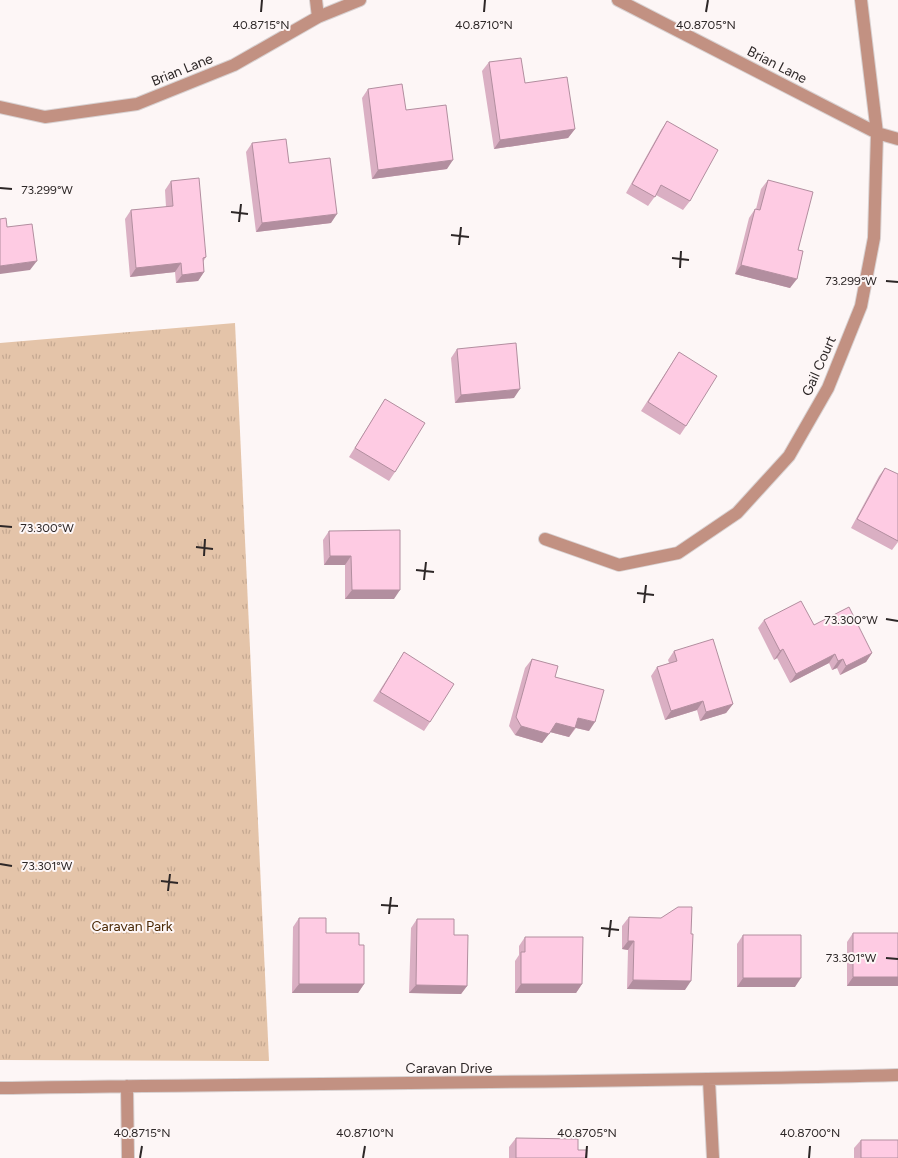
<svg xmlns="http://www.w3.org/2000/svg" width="898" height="1158" font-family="Figtree,sans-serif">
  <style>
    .park { fill: url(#park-tufts) }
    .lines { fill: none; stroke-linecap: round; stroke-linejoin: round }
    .minor-casing { stroke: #d8d1d1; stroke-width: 14 }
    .minor { stroke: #c29182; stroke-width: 12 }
    .wall { fill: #daafc3 }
    .shaded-wall { fill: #b28e9f }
    .building { fill: #fecbe3; stroke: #b28e9f }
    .ticks { fill: none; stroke: #2d2727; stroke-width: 2 }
    .labels { text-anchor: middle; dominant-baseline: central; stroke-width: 4; stroke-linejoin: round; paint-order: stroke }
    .street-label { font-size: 14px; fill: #2d2727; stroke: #fdf6f6 }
    .park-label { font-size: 14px; fill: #492805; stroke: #fdf6f6 }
    .ticks-label { font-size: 12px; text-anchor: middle; fill: #2d2727; stroke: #fdf6f6; stroke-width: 4; stroke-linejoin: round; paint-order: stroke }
  </style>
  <defs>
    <pattern id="park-tufts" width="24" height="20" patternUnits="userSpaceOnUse" patternTransform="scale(1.25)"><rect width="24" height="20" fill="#e4c4a9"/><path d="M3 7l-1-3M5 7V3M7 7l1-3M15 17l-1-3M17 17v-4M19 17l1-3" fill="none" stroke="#c4a891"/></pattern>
  </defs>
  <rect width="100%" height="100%" fill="#fdf6f6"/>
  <path class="park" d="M 235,323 L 269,1061 L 0,1060 L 0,343 Z"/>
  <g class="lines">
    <defs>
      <path id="minor" d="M 316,0 L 318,17
        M 618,0 L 877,133 L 898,139
        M 0,107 L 45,117 L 137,104 L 234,65 L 318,17 L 360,0
        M 545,539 L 619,565 L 678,553 L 737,513 L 789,456 L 828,388 L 861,306 L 874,238 L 877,133 L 861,0
        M 709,1080 L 713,1158
        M 127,1086 L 128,1158
        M 0,1088 C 299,1083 599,1083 898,1075"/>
    </defs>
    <use href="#minor" class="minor-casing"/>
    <use href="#minor" class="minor"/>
  </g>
  <path class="wall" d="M 489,62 L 525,83 L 575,129 L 568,138 L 494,149 L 482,71 Z
    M 368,89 L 406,110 L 447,169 L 372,179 L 362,98 Z
    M 667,121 L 690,201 L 683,210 L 656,195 L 648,206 L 626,193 L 661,130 Z
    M 252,143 L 289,163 L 331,223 L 256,232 L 246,152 Z
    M 768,180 L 798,250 L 790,288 L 735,274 L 749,218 L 755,209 L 756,209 L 761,189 Z
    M 171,181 L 206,257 L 203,262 L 204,272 L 198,281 L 176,283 L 175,272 L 130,277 L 125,219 L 131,210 L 166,207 L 165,190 Z
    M 457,349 L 514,398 L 455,403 L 451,358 Z
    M 679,352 L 686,426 L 680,435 L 641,411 Z
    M 385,399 L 395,472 L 389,481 L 349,457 Z
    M 885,468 L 898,542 L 892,550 L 851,528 L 879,476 Z
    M 329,531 L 394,599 L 345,599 L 345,565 L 324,565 L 323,540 Z
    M 764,620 L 814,625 L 872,653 L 866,662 L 840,675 L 837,668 L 832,670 L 829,663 L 790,683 L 777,658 L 774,660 L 758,628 Z
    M 674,651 L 733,704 L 726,713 L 700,721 L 697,710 L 665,720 L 651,676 L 657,667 L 669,663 L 668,660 Z
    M 404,652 L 430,722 L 424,731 L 373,701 Z
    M 532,659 L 555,677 L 589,731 L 576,728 L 569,737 L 550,732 L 542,743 L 515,735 L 509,726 L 525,668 Z
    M 629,917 L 685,990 L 627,989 L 628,950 L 622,949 L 622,926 Z
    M 299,918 L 326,933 L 359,945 L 364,984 L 358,993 L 292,993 L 293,927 Z
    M 417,919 L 454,935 L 467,986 L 461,994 L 409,993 L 411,928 Z
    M 853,933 L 898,933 L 898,986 L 847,986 L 847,942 Z
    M 743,935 L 795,987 L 737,987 L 737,944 Z
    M 525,937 L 582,984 L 576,993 L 515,993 L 515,961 L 519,955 L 519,946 Z
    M 516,1138 L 578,1150 L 587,1158 L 509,1158 L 509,1147 Z
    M 861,1140 L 898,1158 L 854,1158 L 854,1148 Z"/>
  <path class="shaded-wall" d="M 575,129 L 568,138 L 494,149 L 500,140 Z
    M 453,160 L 447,169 L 372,179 L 378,170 Z
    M 337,214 L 331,223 L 256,232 L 262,223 Z
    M 37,261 L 30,270 L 0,274 L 0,266 Z
    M 181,263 L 175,272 L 130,277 L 136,268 Z
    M 741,265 L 797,279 L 790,288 L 735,274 Z
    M 204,272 L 198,281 L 176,283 L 182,275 Z
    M 520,389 L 514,398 L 455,403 L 461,395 Z
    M 330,556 L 351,556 L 345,565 L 324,565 Z
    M 352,590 L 400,590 L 394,599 L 345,599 Z
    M 783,649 L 777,658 L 774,660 L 780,651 Z
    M 872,653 L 866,662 L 840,675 L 846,666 Z
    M 835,654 L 829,663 L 790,683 L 796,674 Z
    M 843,659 L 837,668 L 832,670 L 838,661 Z
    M 703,701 L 697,710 L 665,720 L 671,711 Z
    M 733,704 L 726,713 L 700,721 L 706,712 Z
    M 578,718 L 595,722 L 589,731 L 572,727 Z
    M 556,723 L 575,728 L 569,737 L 550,732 Z
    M 521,726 L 549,734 L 542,743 L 515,735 Z
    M 628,941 L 634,941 L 628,950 L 622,949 Z
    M 853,977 L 898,977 L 898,986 L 847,986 Z
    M 743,978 L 801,978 L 795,987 L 737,987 Z
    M 633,980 L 691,981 L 685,990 L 627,989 Z
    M 299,984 L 364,984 L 358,993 L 292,993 Z
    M 521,984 L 582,984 L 576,993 L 515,993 Z
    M 416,985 L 467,986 L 461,994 L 409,993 Z"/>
  <path class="building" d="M 521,58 L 525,83 L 567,77 L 575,129 L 500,140 L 489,62 Z
    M 402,84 L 406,110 L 446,105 L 453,160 L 378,170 L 368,89 Z
    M 667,121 L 718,150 L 690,201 L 661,185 L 655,197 L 632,184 Z
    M 286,139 L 289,163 L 330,158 L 337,214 L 262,223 L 252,143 Z
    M 199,178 L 206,257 L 203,258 L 204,272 L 182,275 L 181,263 L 136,268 L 131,210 L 173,206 L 171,181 Z
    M 768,180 L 813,192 L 798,250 L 803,251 L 797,279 L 741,265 L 755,209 L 760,210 Z
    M 6,218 L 7,227 L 32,224 L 37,261 L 0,266 L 0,219 Z
    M 516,343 L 520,389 L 461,395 L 457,349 Z
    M 679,352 L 717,376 L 686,426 L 648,402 Z
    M 385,399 L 425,423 L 395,472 L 355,448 Z
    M 885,468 L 898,474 L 898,541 L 857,519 Z
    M 400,530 L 400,590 L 352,590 L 351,556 L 330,556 L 329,531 Z
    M 801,601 L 814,625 L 849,607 L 872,653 L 846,666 L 843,659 L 838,661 L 835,654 L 796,674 L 783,649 L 780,651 L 764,620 Z
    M 713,639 L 733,704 L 706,712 L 703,701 L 671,711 L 657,667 L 677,661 L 674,651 Z
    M 404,652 L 454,684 L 430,722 L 380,692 Z
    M 532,659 L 558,666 L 555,677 L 604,690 L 595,722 L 578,718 L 575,728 L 556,723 L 549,734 L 521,726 L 516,717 Z
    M 678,907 L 692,907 L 691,934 L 693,934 L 691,981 L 633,980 L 634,941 L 628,941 L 629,917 L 661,918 Z
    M 299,918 L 326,918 L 326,933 L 359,933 L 359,945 L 364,945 L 364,984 L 299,984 Z
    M 417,919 L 454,919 L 454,935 L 468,935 L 467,986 L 416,985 Z
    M 853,933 L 898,933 L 898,977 L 853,977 Z
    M 743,935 L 801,935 L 801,978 L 743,978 Z
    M 525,937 L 583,937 L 582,984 L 521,984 L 521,952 L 525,952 Z
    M 516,1138 L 578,1139 L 578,1150 L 587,1150 L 587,1158 L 516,1158 Z
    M 861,1140 L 898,1140 L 898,1158 L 861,1158 Z"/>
  <path class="ticks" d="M 261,12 L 262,0M 484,12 L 485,0M 706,12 L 708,0M 0,188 L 12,189M 231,212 L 248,214M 239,222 L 241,204M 451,235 L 469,237M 459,245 L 461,227M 672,258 L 689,260M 680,268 L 681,251M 886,281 L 898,282M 0,526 L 12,527M 196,547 L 213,549M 204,556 L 205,539M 416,570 L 434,572M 424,580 L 426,562M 637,593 L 654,595M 644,603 L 646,585M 886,619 L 898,621M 0,864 L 12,866M 161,881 L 178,883M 168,891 L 170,874M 381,905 L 398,906M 389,914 L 391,897M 601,928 L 619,930M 609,937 L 611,920M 886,958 L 898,959M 140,1158 L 142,1146M 363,1158 L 365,1146M 586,1158 L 587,1146M 809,1158 L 810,1146"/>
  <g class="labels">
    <g class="street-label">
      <text transform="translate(777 65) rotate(27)">Brian Lane</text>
      <text transform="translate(182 70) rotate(-22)">Brian Lane</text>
      <text transform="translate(819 366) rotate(-66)">Gail Court</text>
      <text x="449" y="1068">Caravan Drive</text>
    </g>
    <g class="park-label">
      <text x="132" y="926">Caravan Park</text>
    </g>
  </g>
  <g class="ticks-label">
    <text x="261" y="29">40.8715°N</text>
    <text x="484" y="29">40.8710°N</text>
    <text x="706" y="29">40.8705°N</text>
    <text x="47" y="194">73.299°W</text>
    <text x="851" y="285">73.299°W</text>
    <text x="47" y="532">73.300°W</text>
    <text x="851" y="624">73.300°W</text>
    <text x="47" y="870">73.301°W</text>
    <text x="851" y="962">73.301°W</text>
    <text x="142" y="1137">40.8715°N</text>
    <text x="365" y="1137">40.8710°N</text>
    <text x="587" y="1137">40.8705°N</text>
    <text x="810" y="1137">40.8700°N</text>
  </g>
</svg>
